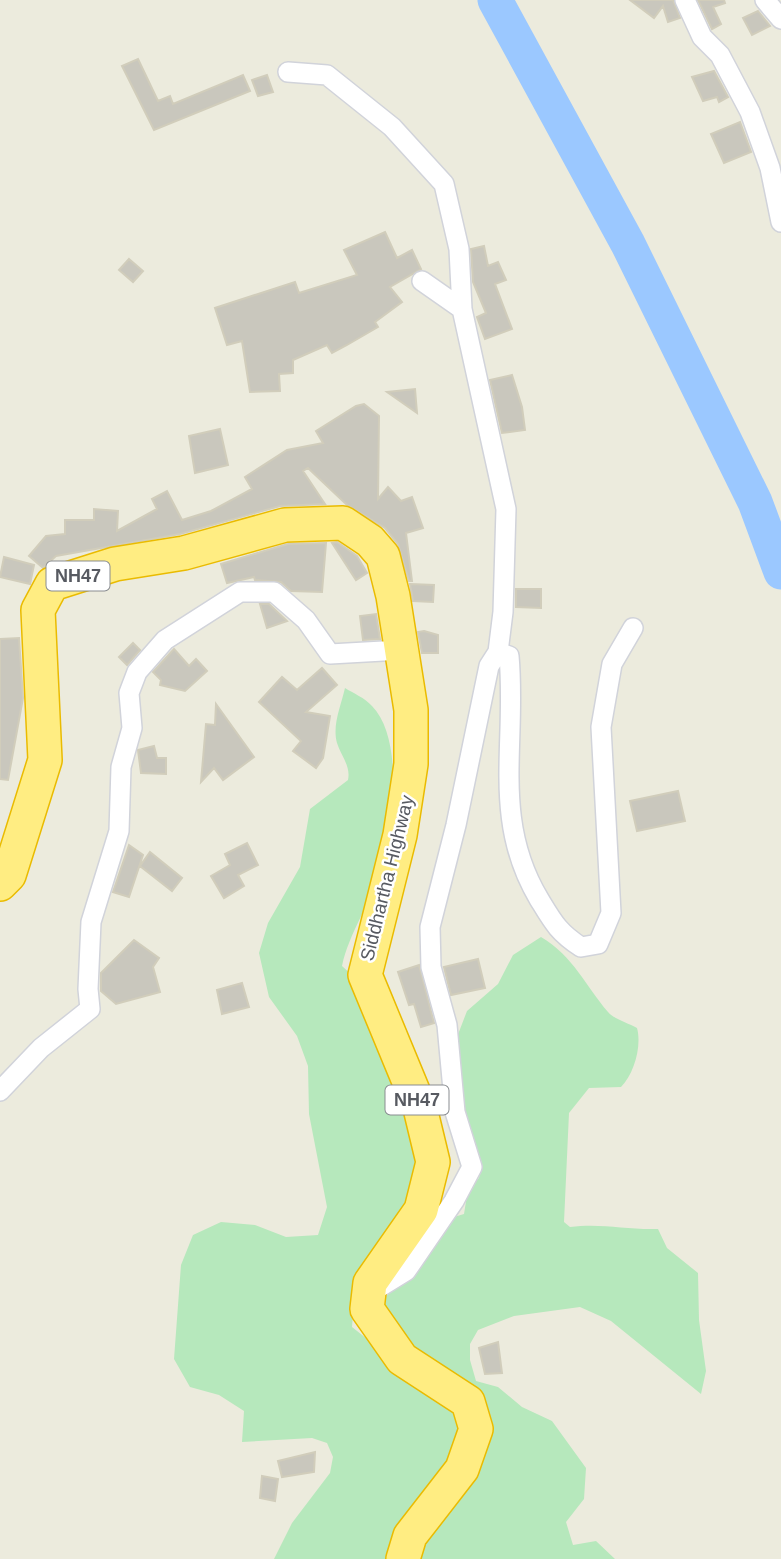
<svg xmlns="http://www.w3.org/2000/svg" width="781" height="1559" font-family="Arial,sans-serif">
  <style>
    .green { fill: #b6e8bc }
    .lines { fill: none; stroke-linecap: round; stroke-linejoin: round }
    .river { stroke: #9bc8ff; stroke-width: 35 }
    .building { fill: #c9c7bd; stroke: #d1cdbb; stroke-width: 2 }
    .street-casing { stroke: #d1d3da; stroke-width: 22 }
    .highway-casing { stroke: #eabb00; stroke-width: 36 }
    .street { stroke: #fff; stroke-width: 19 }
    .highway { stroke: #ffed82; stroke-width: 33 }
    .labels { text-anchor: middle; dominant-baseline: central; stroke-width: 5; stroke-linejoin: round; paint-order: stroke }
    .shield { fill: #fff; stroke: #898c90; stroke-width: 2 }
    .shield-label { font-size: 18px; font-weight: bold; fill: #575a61 }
    .street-label { font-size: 19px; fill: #575a61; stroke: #fff }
  </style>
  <rect width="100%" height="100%" fill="#ecebdd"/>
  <path class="green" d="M 345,688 C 353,693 365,698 372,706 C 405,740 393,830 380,872 C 370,904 349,933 342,966 L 354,977 L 420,1153 L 411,1200 L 355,1288 L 352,1327 L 401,1366 L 384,1315 L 388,1275 L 417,1228 L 464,1214 L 468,1189 L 479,1178 L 482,1163 L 461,1110 L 452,1050 L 467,1011 L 498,984 L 513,955 L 541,937 C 574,957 585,985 608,1012 C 614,1019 628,1023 637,1028 C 642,1046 634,1074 621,1087 L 589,1088 L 569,1113 L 564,1222 L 570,1227 C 602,1223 626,1230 658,1229 L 667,1248 L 698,1273 L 699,1320 L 706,1371 L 701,1394 L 611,1321 L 580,1307 L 514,1316 L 478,1330 L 470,1344 L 470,1360 L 476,1381 L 498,1387 L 522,1407 L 552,1421 L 586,1468 L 584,1499 L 566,1522 L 573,1545 L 596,1541 L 615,1559 L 274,1559 L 292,1523 L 330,1473 L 333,1457 L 327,1443 L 312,1438 L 242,1442 L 244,1411 L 219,1395 L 190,1387 L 174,1359 L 181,1265 L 193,1235 L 221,1222 L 255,1225 L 286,1237 L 318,1235 L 327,1207 L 309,1114 L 308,1066 L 297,1036 L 269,997 L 259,953 L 268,923 L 300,867 L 310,809 L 348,780 C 351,766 341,756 337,743 C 332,725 341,706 345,688 Z"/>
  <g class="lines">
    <path class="river" d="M 495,0 L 628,244 L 755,502 L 781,572"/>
  </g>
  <path class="building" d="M 630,0 L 673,0 L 680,18 L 668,22 L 663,6 L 654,18 Z
    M 698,0 L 724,0 L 725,3 L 713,7 L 721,24 L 712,29 Z
    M 758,11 L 770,26 L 752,35 L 743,18 Z
    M 138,59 L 158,101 L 170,96 L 173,104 L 243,75 L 250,91 L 154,130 L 122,66 Z
    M 714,71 L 728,97 L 719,102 L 717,97 L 703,101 L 692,77 Z
    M 267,75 L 273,92 L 258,96 L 252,80 Z
    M 740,122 L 751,152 L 724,163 L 711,134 Z
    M 385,232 L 397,258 L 412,250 L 421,269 L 390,287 L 402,302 L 375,322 L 378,327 L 347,345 L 332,353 L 327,345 L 293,360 L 293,373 L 279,374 L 280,391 L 250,392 L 242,341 L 227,345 L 215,308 L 295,282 L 299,293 L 357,275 L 344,250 Z
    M 484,246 L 488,266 L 498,262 L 506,280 L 495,284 L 512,329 L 485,339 L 477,317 L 486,313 L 473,282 L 471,249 Z
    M 129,259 L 143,271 L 133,282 L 119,270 Z
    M 512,375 L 522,407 L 525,430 L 502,433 L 490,380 Z
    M 415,389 L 417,413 L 387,392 Z
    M 364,404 L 379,416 L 378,499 L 388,487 L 401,501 L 412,497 L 423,528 L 406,533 L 412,581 L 409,581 L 398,544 L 385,528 L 347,505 L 308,468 L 303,471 L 325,504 L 280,506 L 180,534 L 56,556 L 43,568 L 29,556 L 46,536 L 65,534 L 65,520 L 94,520 L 94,509 L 118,511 L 117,531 L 157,509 L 152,499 L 167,491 L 182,520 L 211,511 L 252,489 L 245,477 L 287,450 L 323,443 L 316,431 L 356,406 Z
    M 220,429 L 228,465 L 195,473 L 189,436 Z
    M 337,542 L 357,556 L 367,573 L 356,580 L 332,543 Z
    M 326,543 L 322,592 L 291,591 L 281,582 L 255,580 L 254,577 L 227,583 L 221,564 L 288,544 Z
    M 4,557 L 34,565 L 30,584 L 0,577 Z
    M 410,584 L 434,585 L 433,602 L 413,601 Z
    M 516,589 L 541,589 L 541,608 L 516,607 Z
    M 260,604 L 269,604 L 287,621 L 267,628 Z
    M 376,614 L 380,639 L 363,640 L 360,616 Z
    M 424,631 L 438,635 L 438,653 L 422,653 L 418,632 Z
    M 19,638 L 23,698 L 8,780 L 0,779 L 0,639 Z
    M 133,643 L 140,650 L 127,665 L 119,657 Z
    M 174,649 L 189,666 L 196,659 L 207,671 L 185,691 L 160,685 L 161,680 L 153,672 Z
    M 322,668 L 337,685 L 306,712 L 330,716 L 323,758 L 316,768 L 293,751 L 301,741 L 259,702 L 282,677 L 297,690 Z
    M 216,704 L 254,757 L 223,780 L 214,768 L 201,782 L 206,724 L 215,725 Z
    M 154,746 L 157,758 L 166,758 L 166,774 L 141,773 L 138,750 Z
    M 678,791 L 685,821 L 637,831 L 630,801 Z
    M 247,843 L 258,865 L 238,875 L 244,886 L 224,898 L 211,876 L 230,865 L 225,854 Z
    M 129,845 L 143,855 L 129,897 L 113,892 Z
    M 150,852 L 182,878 L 172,891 L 140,866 Z
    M 134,940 L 159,958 L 153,967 L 160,992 L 116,1004 L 101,991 L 101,973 Z
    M 478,959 L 485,988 L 451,995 L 444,967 Z
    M 419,965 L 434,1023 L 421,1027 L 414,1004 L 409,1005 L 398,972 Z
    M 242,983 L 249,1007 L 222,1014 L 217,990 Z
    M 498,1342 L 502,1373 L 485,1374 L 479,1348 Z
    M 315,1452 L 314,1472 L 282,1477 L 278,1461 Z
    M 262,1476 L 278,1479 L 275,1501 L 260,1498 Z"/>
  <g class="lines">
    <defs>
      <path id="street" d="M 685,0 L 702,37 L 720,55 L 750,112 L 770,168 L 781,222
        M 765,0 L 781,19
        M 288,72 L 327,75 L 392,127 L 444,184 L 459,249 L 462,309
        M 422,281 L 462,309 L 506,509 L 503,612 L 498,652
        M 0,1091 L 41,1048 L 90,1009 L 88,989 L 91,922 L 119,831 L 121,767 L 132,728 L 129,693 L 137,672 L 165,640 L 240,592 L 274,592 L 306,620 L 330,654 L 401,650
        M 372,1292 L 406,1271 L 454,1201 L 472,1167 L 455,1112 L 447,1025 L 431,967 L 430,927 L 456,825 L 489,666 L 498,652 L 509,656 C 517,743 491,819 539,899 C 553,922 558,932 581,947 L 598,944 L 611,913 L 601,727 L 612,664 L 633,628"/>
      <path id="highway" d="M 0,884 L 9,875 L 45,760 L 38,610 L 52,584 L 115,564 L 184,553 L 285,525 L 343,523 L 370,541 L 383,556 L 393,596 L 411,710 L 411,764 L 400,835 L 365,975 L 420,1108 L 433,1162 L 421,1210 L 370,1283 L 367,1309 L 402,1359 L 468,1402 L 476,1429 L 462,1469 L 410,1536 L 403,1559"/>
    </defs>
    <use href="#street" class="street-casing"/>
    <use href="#highway" class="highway-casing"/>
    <use href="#street" class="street"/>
    <use href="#highway" class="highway"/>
  </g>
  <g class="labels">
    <g class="shield">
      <rect x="46.5" y="561.5" width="63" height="29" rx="5"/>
      <rect x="385.5" y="1085.5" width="63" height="29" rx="5"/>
    </g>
    <g class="shield-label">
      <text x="78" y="576">NH47</text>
      <text x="417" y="1100">NH47</text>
    </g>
    <g class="street-label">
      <text transform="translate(387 878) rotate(-76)">Siddhartha Highway</text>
    </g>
  </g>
</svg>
